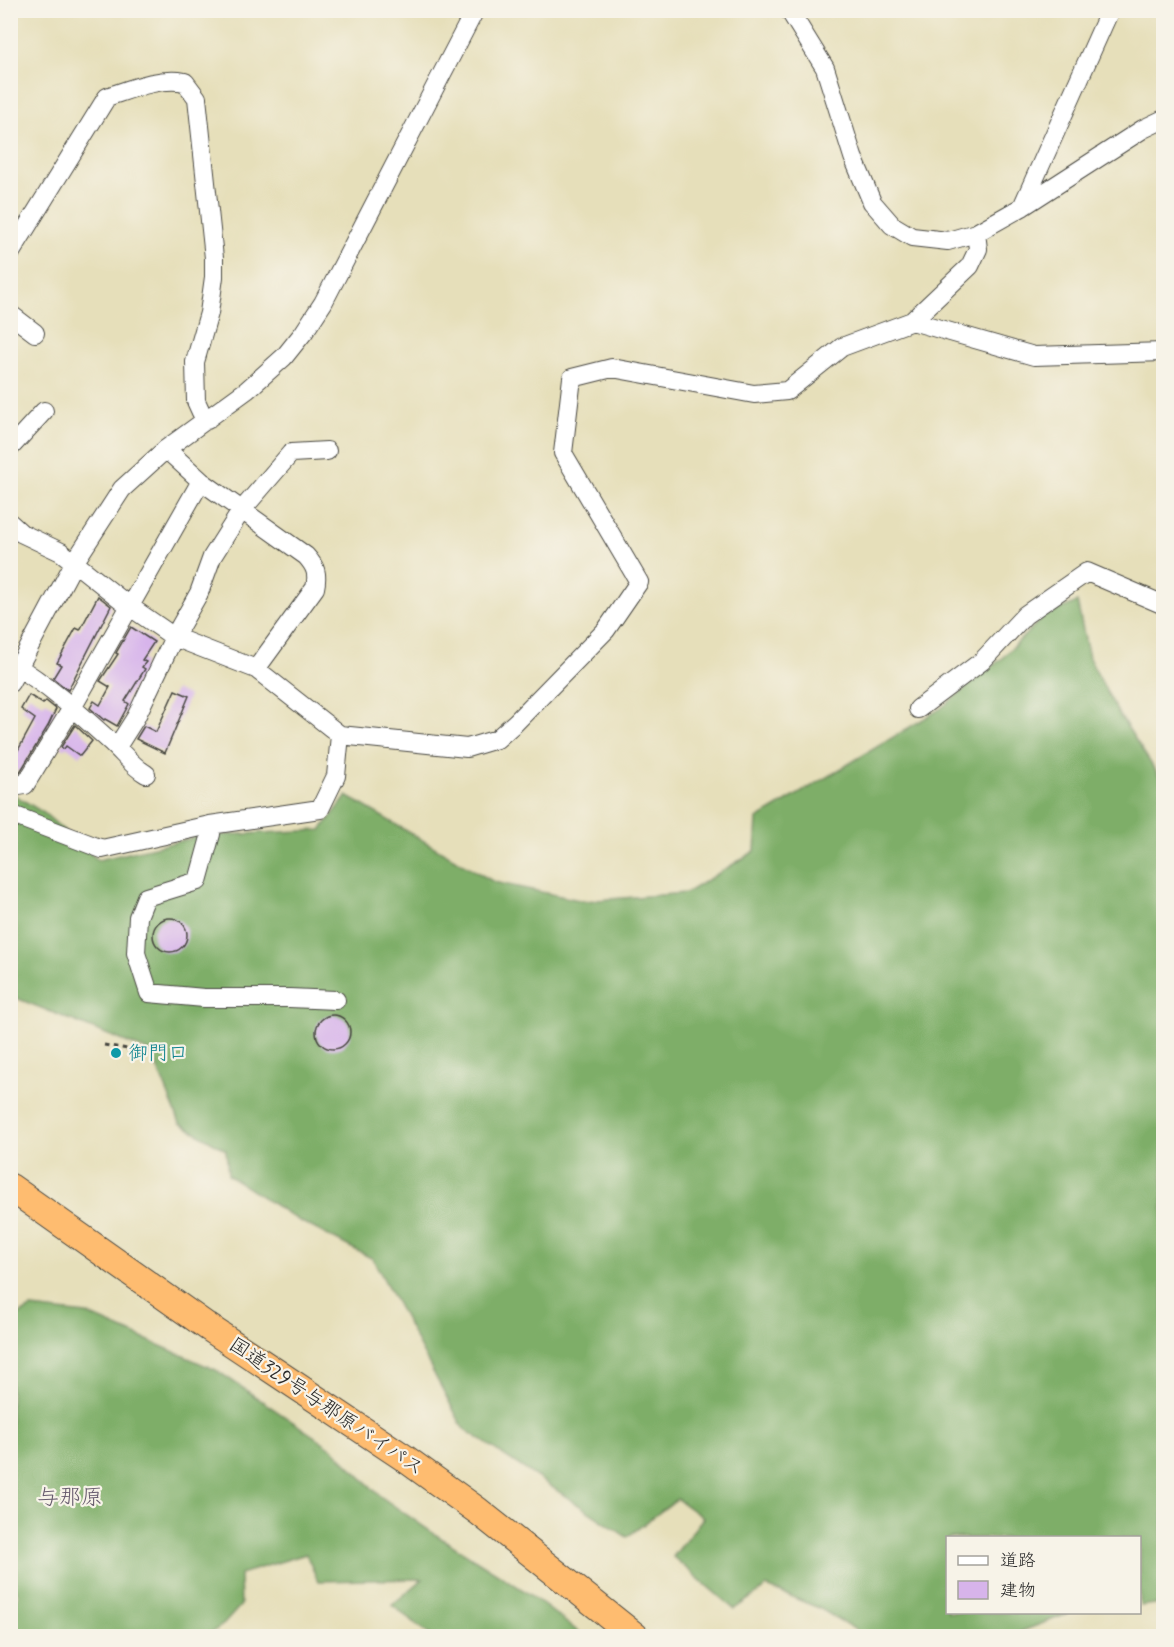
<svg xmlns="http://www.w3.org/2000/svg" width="1174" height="1647" font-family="Mynerve,'Klee One',sans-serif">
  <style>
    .forest { fill: #7eae68; stroke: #546c4a; stroke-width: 1.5 }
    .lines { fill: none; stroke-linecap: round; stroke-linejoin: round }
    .stream { stroke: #5fadd9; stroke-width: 4.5 }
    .building { fill: #d7b4eb }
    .minor-casing { stroke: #474640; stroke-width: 20 }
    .highway-casing { stroke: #474640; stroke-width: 29 }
    .path { stroke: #474640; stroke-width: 3; stroke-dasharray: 4.5 4.5; stroke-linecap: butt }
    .minor { stroke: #fff; stroke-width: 18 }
    .highway { stroke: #febc70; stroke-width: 27 }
    .culture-dot { fill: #0f9aa8; stroke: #f7f3e8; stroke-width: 2 }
    .labels { text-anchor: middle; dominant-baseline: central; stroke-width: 4.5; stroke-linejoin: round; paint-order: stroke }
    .culture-label { font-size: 20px; fill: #0d838f; stroke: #f7f3e8; text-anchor: start }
    .street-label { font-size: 20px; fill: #2b2b2b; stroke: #f7f3e8 }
    .quarter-label { font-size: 22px; fill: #675b6e; stroke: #f7f3e8 }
  </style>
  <rect width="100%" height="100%" fill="#f7f3e8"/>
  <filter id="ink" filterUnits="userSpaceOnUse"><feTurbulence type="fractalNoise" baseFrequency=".0167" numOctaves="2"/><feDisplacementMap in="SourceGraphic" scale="12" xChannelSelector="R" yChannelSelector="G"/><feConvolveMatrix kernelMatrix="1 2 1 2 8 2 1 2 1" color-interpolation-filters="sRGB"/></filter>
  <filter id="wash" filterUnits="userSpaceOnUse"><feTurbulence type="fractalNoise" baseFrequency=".008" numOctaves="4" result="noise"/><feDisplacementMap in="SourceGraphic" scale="24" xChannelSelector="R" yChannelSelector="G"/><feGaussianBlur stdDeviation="1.35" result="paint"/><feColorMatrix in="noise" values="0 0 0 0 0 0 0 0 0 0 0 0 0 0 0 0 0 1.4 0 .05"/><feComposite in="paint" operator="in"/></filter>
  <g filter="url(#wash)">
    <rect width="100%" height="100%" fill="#e6dfba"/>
    <path class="forest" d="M 1077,602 L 1089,658 L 1117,711 L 1163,782 L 1163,1603 L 1140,1606 L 1140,1538 L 948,1538 L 948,1612 L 1070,1613 L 1009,1636 L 866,1636 L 819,1608 L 767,1587 L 734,1609 L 673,1557 L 703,1518 L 677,1499 L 627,1537 L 463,1428 L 373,1259 L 298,1220 L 228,1175 L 226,1150 L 180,1123 L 151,1052 L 11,996 L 10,792 L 44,813 L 98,860 L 202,836 L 321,830 L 347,796 L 494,882 L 584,901 L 686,893 L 755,851 L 757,819 L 940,709 L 1001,659 L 1044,616 Z
      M 31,1308 L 87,1314 L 216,1370 L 333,1449 L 380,1496 L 433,1533 L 525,1591 L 584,1636 L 431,1636 L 392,1605 L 423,1579 L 318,1581 L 306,1554 L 240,1574 L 241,1605 L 224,1624 L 207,1636 L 11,1636 L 11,1608 L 19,1595 L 10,1579 L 11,1319 Z"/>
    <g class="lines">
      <path class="stream" d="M 10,636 L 13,642"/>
    </g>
    <g id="blocks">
      <path class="building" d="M 98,596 L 111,606 L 68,690 L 53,678 L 61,665 L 57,663 L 76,628 L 80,630 Z
        M 131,627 L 154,642 L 142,660 L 146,662 L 142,667 L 145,669 L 125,701 L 129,704 L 117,726 L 105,719 L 104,720 L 90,708 L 94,701 L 100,705 L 110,687 L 100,681 L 118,654 L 116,653 Z
        M 175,690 L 189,696 L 165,753 L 136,739 L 144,726 L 156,732 Z
        M 29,695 L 43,704 L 46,701 L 56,709 L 48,726 L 20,772 L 10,767 L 10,765 L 35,719 L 21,709 Z
        M 75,725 L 92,741 L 80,756 L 66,746 L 64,749 L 61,747 Z
        M153 935a17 17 0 1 1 34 0a17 17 0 1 1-34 0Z
        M316 1032a17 17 0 1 1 34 0a17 17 0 1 1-34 0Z"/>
    </g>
  </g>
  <g filter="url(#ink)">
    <use href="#blocks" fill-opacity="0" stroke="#474640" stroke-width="1.5"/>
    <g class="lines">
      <defs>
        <path id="minor" d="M 789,10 L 825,68 L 853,157 L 872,202 L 892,225 L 912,237 L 948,241 L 976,233 L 1022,207 L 1143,129 L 1164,119
          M 1022,207 L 1110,10
          M 10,254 L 107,97 C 131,89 159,77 185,82 L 197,98 L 214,258 L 214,277 L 209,313 L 195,362 L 196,401 L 201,412 L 207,420
          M 10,314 L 35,333
          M 912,321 L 1034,356 L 1164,352
          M 10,448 L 44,411
          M 166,449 L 201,481 L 306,556 C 316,567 318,574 315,588 L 256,669
          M 10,523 L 21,533 L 61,552 L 129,606 L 174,637 L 256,669 L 340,735 L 467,748 L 497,739 L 516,722 L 606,630 L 639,582 L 563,453 L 572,378 L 612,368 L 754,394 L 787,391 L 842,347 L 912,321 L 970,266 L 978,249 L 976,233
          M 10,662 C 47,684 80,714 112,743 C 124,754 132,766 146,774
          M 10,683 L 74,563 L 122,489 L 166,449 L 247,390 L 265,374 L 284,357 L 304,332 L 323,303 L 475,10
          M 918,709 L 982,661 L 1025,615 L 1087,572 L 1164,605
          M 117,747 L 136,717 L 174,637 L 199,593 L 212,557 L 241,511 L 291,453 L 327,451
          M 10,779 L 19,786 L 25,785 L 72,708 L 201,481
          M 10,814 L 102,849 L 210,825 L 320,809 L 336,776 L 340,735
          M 210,825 L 211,834 L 198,881 L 146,897 L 138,917 L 136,953 L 149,993 L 204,998 L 289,998 L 336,1000"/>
        <path id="highway" d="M 10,1187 L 208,1327 L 403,1457 L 478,1511 L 635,1636"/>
      </defs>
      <use href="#minor" class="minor-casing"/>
      <use href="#highway" class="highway-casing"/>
      <path class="path" d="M 104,1045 L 128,1049 L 144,1059"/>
      <use href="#minor" class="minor"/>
      <use href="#highway" class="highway"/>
    </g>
  </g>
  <circle class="culture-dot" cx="116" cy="1053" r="6"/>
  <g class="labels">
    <g class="culture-label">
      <text x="128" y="1053">御門口</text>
    </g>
    <g class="street-label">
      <text transform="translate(326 1407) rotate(34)">国道329号与那原バイパス</text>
    </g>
    <g class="quarter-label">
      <text x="70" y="1498">与那原</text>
    </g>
  </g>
  <rect width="1174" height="1647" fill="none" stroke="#f7f3e8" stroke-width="36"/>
  <rect x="946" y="1536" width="195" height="78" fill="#f7f3e8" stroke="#a5a39c" stroke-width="1.5"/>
  <rect x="958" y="1556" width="30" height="9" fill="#ffffff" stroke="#a5a39c" stroke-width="1.5"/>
  <text x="1000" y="1566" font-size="18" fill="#2b2b2b">道路</text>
  <rect x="958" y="1581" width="30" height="18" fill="#d7b4eb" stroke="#a5a39c" stroke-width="1.5"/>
  <text x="1000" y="1596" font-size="18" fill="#2b2b2b">建物</text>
</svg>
